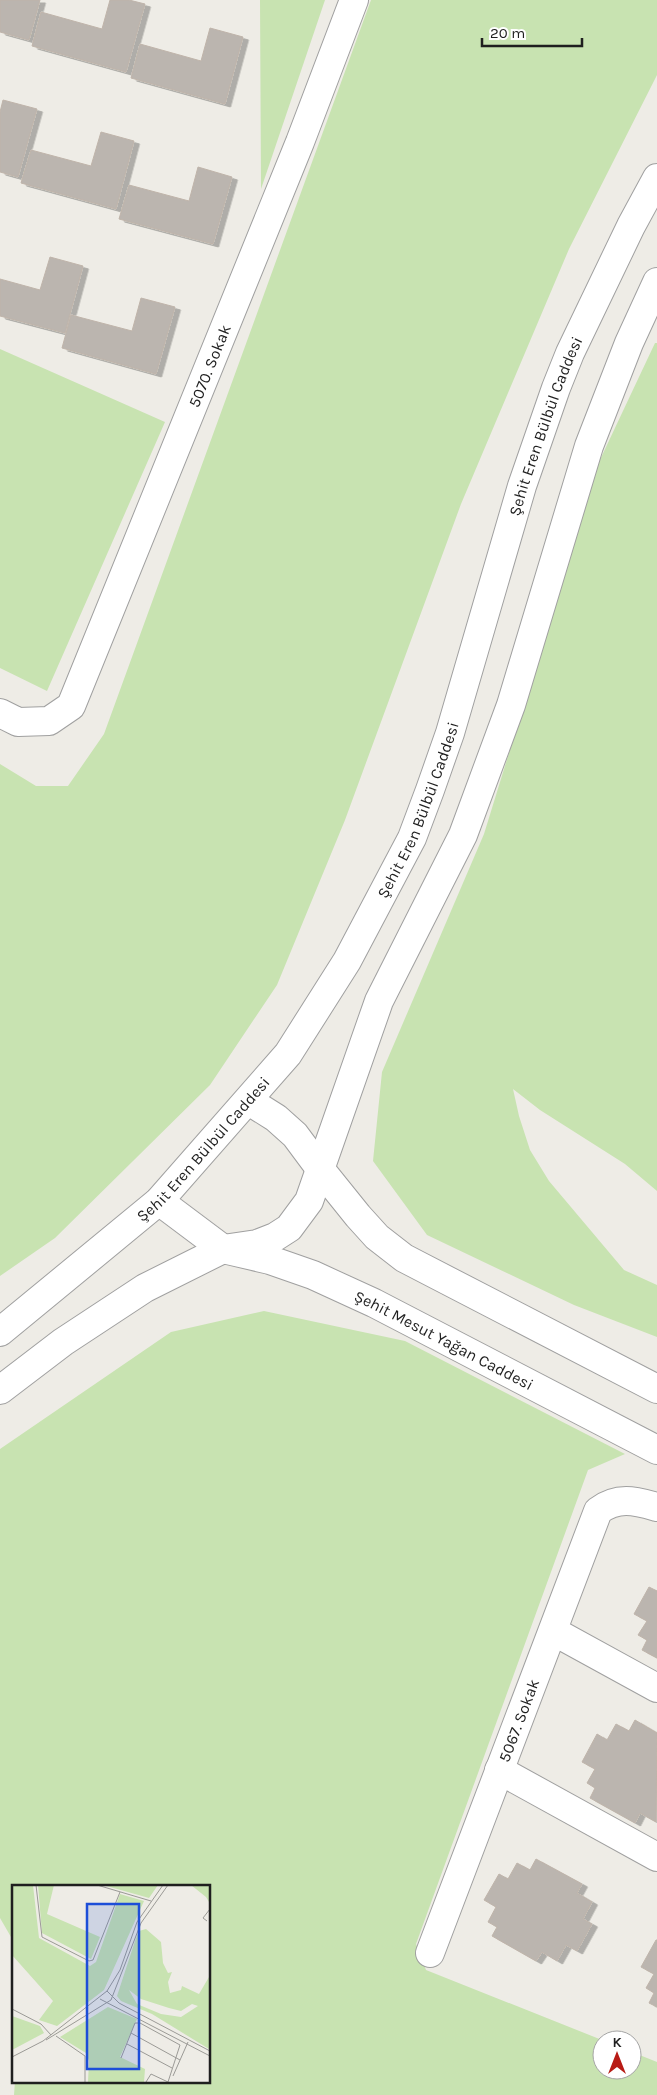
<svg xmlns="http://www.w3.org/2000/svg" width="657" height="2095" font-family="Karla,sans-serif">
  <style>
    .grass { fill: #c8e3b1 }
    .building { fill: #bbb5af; stroke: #bfb4aa; filter: url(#shadow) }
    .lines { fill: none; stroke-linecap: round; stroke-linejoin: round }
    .minor-casing { stroke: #a0a0a0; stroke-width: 30 }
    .tertiary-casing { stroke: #a0a0a0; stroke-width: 30 }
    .minor { stroke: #fff; stroke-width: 28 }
    .tertiary { stroke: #fff; stroke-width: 28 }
    .labels { text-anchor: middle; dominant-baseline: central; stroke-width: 4; stroke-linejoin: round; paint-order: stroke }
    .street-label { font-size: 16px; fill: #1f1f1f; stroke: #fff }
    .inset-road { fill: none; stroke: #9b9a96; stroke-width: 1 }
    .view { fill: #1d4ed8; fill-opacity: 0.15; stroke: #1d4ed8; stroke-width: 2.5 }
    .inset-edge { fill: none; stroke: #1f1f1f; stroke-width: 2.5 }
  </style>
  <defs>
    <filter id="shadow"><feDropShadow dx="5.5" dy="3" stdDeviation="0" flood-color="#0004"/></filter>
  </defs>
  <rect width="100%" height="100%" fill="#eeece6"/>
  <path class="grass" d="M 260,0 L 325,0 L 261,189 Z
    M 371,0 L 657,0 L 657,75 L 569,249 L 461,504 L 345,820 L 277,985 L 210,1085 L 55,1238 L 0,1276 L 0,764 L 36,786 L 68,786 L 104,734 Z
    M 655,343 L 657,343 L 657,1191 L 625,1164 L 540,1110 L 513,1089 L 519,1116 L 530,1150 L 549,1181 L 624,1270 L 657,1285 L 657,1337 L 574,1305 L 427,1235 L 373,1161 L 382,1072 L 484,834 L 598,464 Z
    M 0,349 L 165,422 L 47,691 L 0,668 Z
    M 264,1311 L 405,1341 L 625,1454 L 588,1470 L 416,1944 L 426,1970 L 602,2040 L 602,2070 L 632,2070 L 632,2052 L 657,2062 L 657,2095 L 14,2095 L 15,2081 L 209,2081 L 209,1886 L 14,1886 L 14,1949 L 11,1937 L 0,1918 L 0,1449 L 171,1332 Z"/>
  <path class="building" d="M 0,0 L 40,0 L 29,40 L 0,32 Z
    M 110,0 L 129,0 L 145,4 L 126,72 L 32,46 L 41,12 L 102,29 Z
    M 210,28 L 243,37 L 225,104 L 131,78 L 140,44 L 201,61 Z
    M 3,100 L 37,109 L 18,177 L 0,172 L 0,112 Z
    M 101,132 L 134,141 L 116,209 L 21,183 L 31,150 L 91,166 Z
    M 198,167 L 232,177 L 213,244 L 119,219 L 129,185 L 189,201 Z
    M 50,257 L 83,266 L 65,333 L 0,316 L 0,279 L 40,290 Z
    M 141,298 L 175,307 L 156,374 L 62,348 L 71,315 L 132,331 Z
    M 649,1587 L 657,1591 L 657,1658 L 642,1650 L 647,1640 L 638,1635 L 647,1621 L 634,1614 Z
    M 635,1720 L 657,1733 L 656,1822 L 640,1813 L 635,1823 L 590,1798 L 595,1788 L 587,1783 L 595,1769 L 582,1762 L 597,1734 L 607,1740 L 616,1724 L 629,1731 Z
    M 536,1859 L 582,1884 L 577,1893 L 592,1902 L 583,1919 L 592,1924 L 577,1951 L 566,1945 L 557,1961 L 542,1952 L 536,1961 L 492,1936 L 497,1927 L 488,1922 L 496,1907 L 484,1900 L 499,1874 L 508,1879 L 517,1863 L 530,1870 Z
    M 656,1940 L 657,1940 L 657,2007 L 649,2003 L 654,1993 L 646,1988 L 654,1974 L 641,1967 Z"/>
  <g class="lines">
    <defs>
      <g id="minor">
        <path id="s1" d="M 0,713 L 18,722 L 49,721 L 71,706 L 300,142 L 354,0"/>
        <path d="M 321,1170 L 358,1216 L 377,1237 L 404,1258 L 657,1389"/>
        <path id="s2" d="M 223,1249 L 270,1260 L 313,1275 L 374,1303 L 657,1450"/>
        <path d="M 553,1631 L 657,1688"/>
        <path d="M 499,1770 L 657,1857"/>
        <path id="s3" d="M 430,1953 L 598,1511 C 618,1496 635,1501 657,1507"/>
      </g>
      <g id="tertiary">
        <path d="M 249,1101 L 276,1118 L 295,1135 L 321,1170"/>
        <path d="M 159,1201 L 223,1249"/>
        <path id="s4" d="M 0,1332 L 159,1201 L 288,1054 L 347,961 L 412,838 L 430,790 L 450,733 L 522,486 L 556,388 L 570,353 L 631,226 L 657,178"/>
        <path d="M 0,1390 L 63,1342 L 145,1288 L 223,1249 L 257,1244 L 275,1237 L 289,1228 L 309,1201 L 379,1001 L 463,835 L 511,705 L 589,446 L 629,343 L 657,282"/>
      </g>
    </defs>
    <use href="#minor" class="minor-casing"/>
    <use href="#tertiary" class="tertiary-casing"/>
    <use href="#minor" class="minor"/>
    <use href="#tertiary" class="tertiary"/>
  </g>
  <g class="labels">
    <g class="street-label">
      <text stroke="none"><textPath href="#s1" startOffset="445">5070. Sokak</textPath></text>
      <text stroke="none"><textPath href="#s4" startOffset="1084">Şehit Eren Bülbül Caddesi</textPath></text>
      <text stroke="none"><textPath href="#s4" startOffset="679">Şehit Eren Bülbül Caddesi</textPath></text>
      <text stroke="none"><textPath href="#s4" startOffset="274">Şehit Eren Bülbül Caddesi</textPath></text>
      <text stroke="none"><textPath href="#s2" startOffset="240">Şehit Mesut Yağan Caddesi</textPath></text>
      <text stroke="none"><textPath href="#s3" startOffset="249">5067. Sokak</textPath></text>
    </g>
  </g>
  <g transform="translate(12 1885)">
    <rect width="198" height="198" fill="#eeece6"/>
    <path d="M 0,0 L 21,0 L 27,53 L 78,81 L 84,77 L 108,9 L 132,16 L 92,105 L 45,141 L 27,135 L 41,116 L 0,70 ZM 26,0 L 42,0 L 35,29 L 88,52 L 79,74 L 30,48 ZM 91,0 L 146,0 L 137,13 ZM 179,0 L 197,0 L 197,17 L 194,12 ZM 134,44 L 149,57 L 151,78 L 156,88 L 160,87 L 156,97 L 158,108 L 169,105 L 170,101 L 187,109 L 197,92 L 197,164 L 140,129 L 109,116 L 105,111 L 123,56 L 127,46 ZM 117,105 L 129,114 L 157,123 L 169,126 L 180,119 L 186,121 L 169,132 L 149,129 L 125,119 ZM 96,122 L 125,134 L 108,172 L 133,184 L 132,197 L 76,197 L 77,176 L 74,168 L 48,152 ZM 0,131 L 28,141 L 32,148 L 0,165 Z" fill="#c8e3b1" fill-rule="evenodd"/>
    <path class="inset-road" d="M 24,0 L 30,52 L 77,76 L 81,75 L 108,7M 85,0 L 139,16M 195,36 L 191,33 L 198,24M 95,106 L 107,118 L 198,166M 88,114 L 198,171M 0,124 L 29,139 L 39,150M 119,148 L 168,175M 44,151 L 73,171 L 73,197M 34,155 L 99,115 L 129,38 L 156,0M 115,159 L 160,183M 0,172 L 31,156 L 95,106 L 108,85 L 125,37 L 151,0M 109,173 L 123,138 L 128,138 L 168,160 L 156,197M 161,191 L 176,157M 134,197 L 139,189 L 156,197"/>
    <path class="view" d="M 75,19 L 127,19 L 127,184 L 75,184 Z"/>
    <rect width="198" height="198" class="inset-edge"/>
  </g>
  <g transform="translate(617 2055)"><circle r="24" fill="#ffffff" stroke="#a5a5a5"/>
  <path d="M0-4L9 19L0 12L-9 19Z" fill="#b81b15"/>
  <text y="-8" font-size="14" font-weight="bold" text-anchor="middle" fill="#1f1f1f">K</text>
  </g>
  <path d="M482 38v8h100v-8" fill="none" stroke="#1f1f1f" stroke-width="2.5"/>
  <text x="490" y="38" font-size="15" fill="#1f1f1f" stroke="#ffffff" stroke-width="4" paint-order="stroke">20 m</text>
</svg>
